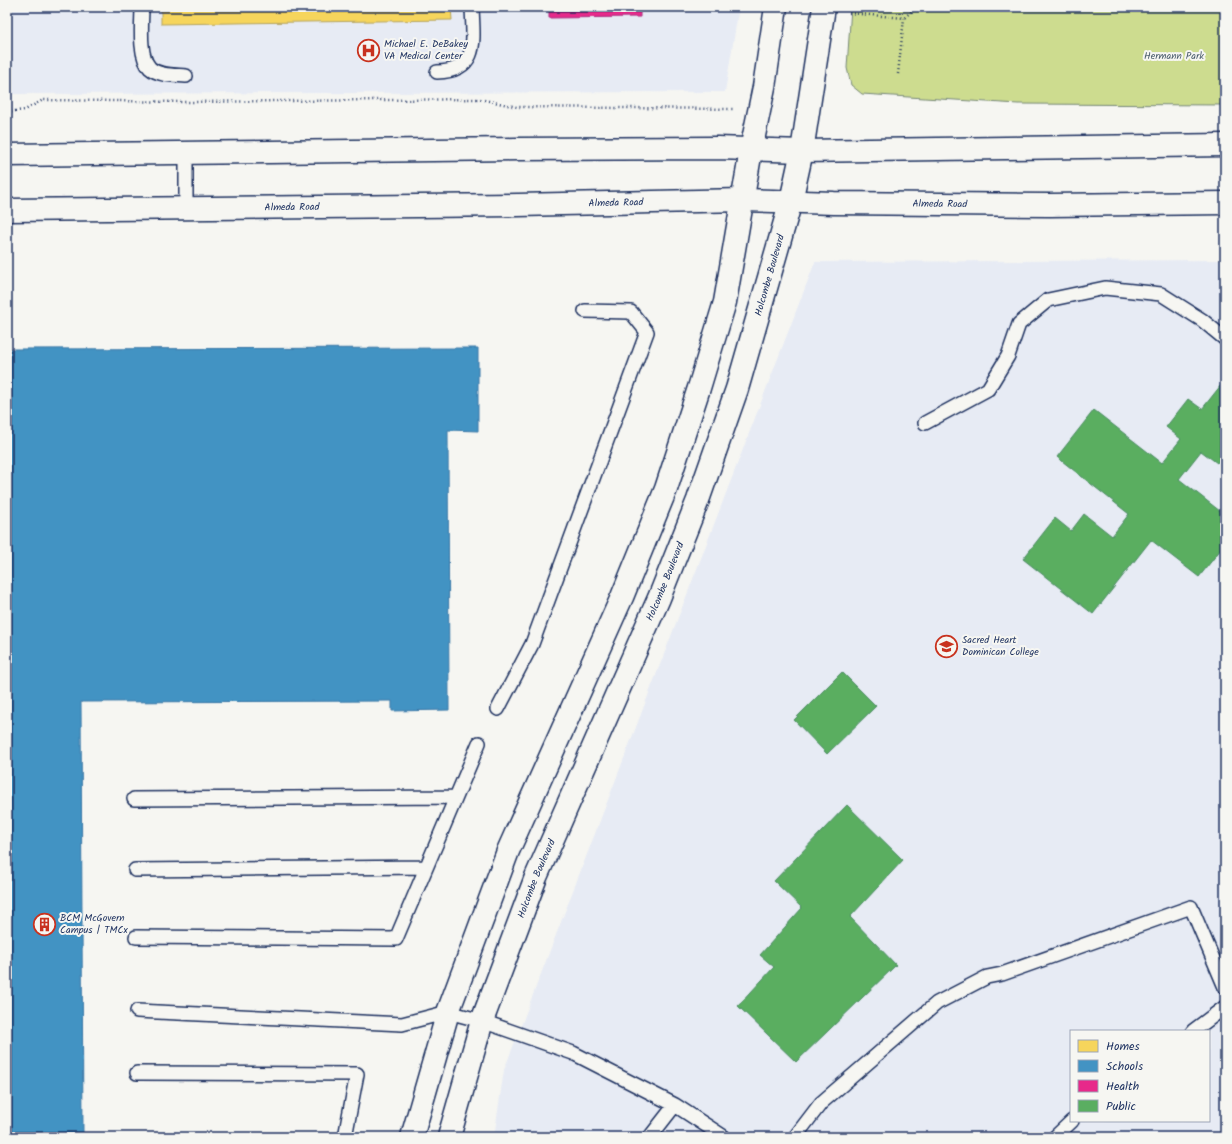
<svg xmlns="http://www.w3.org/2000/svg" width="1232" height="1144" font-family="Kalam,sans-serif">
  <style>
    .built { fill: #e7ebf4; fill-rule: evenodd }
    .green { fill: #cddc8f; stroke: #748676 }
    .homes { fill: #f6d55c; stroke: #b4a35d }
    .schools { fill: #4393c3; stroke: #3775a5 }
    .health { fill: #e7298a; stroke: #aa2b7d }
    .public { fill: #5aae61; stroke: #478860 }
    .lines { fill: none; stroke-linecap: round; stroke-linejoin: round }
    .lane-casing { stroke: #1b2f5e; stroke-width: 16 }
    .primary-casing { stroke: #1b2f5e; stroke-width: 25 }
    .path { stroke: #1b2f5e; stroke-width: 2.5; stroke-dasharray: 1 3; stroke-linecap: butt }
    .lane { stroke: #f6f6f2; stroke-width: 13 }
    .primary { stroke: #f6f6f2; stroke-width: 22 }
    .labels { text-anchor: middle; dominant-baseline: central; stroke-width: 4; stroke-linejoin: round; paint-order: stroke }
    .poi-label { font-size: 10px; fill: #1b2f5e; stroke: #f6f6f2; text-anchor: start }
    .park-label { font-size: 10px; fill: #485a6a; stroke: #f6f6f2 }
    .street-label { font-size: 10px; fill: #1b2f5e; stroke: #f6f6f2 }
  </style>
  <rect width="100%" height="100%" fill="#f6f6f2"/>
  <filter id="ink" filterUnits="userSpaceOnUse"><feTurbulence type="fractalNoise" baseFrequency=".025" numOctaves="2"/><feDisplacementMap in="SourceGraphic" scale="8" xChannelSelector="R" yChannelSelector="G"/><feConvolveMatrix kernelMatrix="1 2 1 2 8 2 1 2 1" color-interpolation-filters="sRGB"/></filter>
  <g filter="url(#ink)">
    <path class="built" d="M 7,7 L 739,7 L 725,92 L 7,94 Z
      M 1225,260 L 1225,1137 L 494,1137 L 504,1070 L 815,262 ZM 1071,1031 L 1209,1031 L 1209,1121 L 1071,1121 Z"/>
    <path class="green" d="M 851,7 L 1225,7 L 1225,105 L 1018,104 L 862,94 L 851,85 L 847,68 Z"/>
    <path class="homes" d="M 161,7 L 451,7 L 452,20 L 161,24 Z"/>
    <path class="schools" d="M 478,348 L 478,431 L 448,430 L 449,710 L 392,711 L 392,701 L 81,702 L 83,1137 L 7,1137 L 7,349 Z"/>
    <path class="health" d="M 549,7 L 640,7 L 640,17 L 549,18 Z"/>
    <path class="public" d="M 1225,380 L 1225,420 L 1222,424 L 1225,426 L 1225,453 L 1217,463 L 1201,451 L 1179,479 L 1225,515 L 1225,544 L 1199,577 L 1151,540 L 1093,614 L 1023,559 L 1055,518 L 1071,531 L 1084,514 L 1112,536 L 1129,514 L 1057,457 L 1094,410 L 1162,463 L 1181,439 L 1166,427 L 1188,399 L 1202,409 Z
      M 842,672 L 876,706 L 827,754 L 794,720 Z
      M 847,805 L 903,860 L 850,917 L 896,965 L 796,1062 L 738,1006 L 774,967 L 760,955 L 802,908 L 774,881 Z"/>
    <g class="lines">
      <defs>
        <path id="lane" d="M 142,7 C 142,22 138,56 150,68 C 159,76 175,75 186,76
          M 437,72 C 480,71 473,40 472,7
          M 186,208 L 186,153
          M 925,423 L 988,389 L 1008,356 L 1019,324 L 1048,300 L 1105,288 L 1161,294 L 1202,320 L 1225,339
          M 498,709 L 532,644 L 647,332 L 631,312 L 585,311
          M 134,799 L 456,797
          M 135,870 L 426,867
          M 136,937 L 396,939 L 479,743
          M 137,1011 L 402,1024 L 448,1012 L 482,1021 L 573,1053 L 675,1105 L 724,1137
          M 1193,1031 L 1225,1007
          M 137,1073 L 357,1074 L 345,1137
          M 650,1137 L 675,1105
          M 795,1137 L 821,1103 L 937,1003 L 987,977 L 1002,974 L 1191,907 L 1225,987
          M 1055,1137 L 1072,1121"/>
        <g id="primary">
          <path d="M 7,155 L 518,149 L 718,148 L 802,151 L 1225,145"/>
          <path id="s1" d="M 7,210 L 518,205 L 743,200 L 834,203 L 1050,205 L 1225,203"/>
          <path d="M 412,1137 L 448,1012 L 508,851 L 622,597 L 666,489 L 699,388 L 725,302 L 751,150 L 764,87 L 776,7"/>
          <path id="s2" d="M 449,1137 L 482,1021 L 536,877 L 659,598 L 698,500 L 737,389 L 791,201 L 802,151 L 824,7"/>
        </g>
      </defs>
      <use href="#lane" class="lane-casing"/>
      <use href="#primary" class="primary-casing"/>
      <path class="path" d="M 849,13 L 904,18 L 916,7
        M 898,74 L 904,18
        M 7,112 L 25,110 L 43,100 L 186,102 L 480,99 L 517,107 L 735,109"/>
      <use href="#lane" class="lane"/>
      <use href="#primary" class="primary"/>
    </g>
  </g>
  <defs>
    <symbol id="hospital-ring" viewBox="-11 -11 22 22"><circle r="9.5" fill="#f6f6f2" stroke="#c8321e" stroke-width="1.5"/><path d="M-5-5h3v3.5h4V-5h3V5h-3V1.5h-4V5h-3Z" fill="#c8321e"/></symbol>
    <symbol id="university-ring" viewBox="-11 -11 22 22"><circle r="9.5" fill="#f6f6f2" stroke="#c8321e" stroke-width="1.5"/><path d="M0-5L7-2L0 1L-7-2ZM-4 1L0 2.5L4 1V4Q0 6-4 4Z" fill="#c8321e"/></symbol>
    <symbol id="building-ring" viewBox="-11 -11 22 22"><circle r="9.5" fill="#f6f6f2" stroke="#c8321e" stroke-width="1.5"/><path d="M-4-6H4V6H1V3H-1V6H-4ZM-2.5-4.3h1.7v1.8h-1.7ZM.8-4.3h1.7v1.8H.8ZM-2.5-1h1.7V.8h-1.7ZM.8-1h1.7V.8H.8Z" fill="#c8321e"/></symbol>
  </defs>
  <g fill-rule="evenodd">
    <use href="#hospital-ring" x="356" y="38" width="25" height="25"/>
    <use href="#university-ring" x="934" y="634" width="25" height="25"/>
    <use href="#building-ring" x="32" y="912" width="25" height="25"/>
  </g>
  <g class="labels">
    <g class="poi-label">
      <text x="384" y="44">Michael E. DeBakey<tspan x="384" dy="12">VA Medical Center</tspan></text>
      <text x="962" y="640">Sacred Heart<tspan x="962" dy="12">Dominican College</tspan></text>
      <text x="60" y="918">BCM McGovern<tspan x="60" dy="12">Campus | TMCx</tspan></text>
    </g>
    <g class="park-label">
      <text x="1174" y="56">Hermann Park</text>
    </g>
    <g class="street-label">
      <text stroke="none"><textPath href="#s1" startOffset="609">Almeda Road</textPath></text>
      <text stroke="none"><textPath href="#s1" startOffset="933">Almeda Road</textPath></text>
      <text stroke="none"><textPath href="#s1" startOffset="285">Almeda Road</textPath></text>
      <text stroke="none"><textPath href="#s2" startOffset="921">Holcombe Boulevard</textPath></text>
      <text stroke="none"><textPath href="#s2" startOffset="597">Holcombe Boulevard</textPath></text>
      <text stroke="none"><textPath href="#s2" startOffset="273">Holcombe Boulevard</textPath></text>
    </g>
  </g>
  <rect width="1232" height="1144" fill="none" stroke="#f6f6f2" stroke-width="24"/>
  <rect x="12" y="12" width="1208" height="1120" fill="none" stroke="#1b2f5e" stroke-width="1.5" filter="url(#ink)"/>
  <rect x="1070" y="1030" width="140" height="92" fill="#f6f6f2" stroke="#9ea6b7"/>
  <rect x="1078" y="1040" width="20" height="12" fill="#f6d55c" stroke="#9ea6b7"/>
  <text x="1106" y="1050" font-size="12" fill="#1b2f5e">Homes</text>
  <rect x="1078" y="1060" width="20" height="12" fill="#4393c3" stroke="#9ea6b7"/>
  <text x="1106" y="1070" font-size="12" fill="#1b2f5e">Schools</text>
  <rect x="1078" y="1080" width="20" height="12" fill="#e7298a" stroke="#9ea6b7"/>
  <text x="1106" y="1090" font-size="12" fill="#1b2f5e">Health</text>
  <rect x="1078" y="1100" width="20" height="12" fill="#5aae61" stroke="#9ea6b7"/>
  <text x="1106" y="1110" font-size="12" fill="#1b2f5e">Public</text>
</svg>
